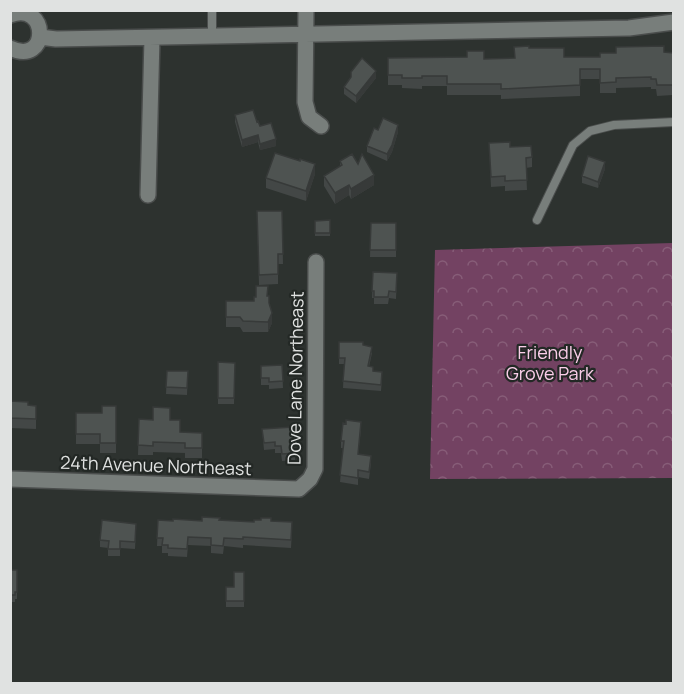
<svg xmlns="http://www.w3.org/2000/svg" width="684" height="694" font-family="Manrope,sans-serif">
  <style>
    .park { fill: url(#park-crowns) }
    .lines { fill: none; stroke-linecap: round; stroke-linejoin: round }
    .lane-casing { stroke: #4a4d4c; stroke-width: 10 }
    .street-casing { stroke: #4a4d4c; stroke-width: 18 }
    .lane { stroke: #787e7b; stroke-width: 8 }
    .street { stroke: #787e7b; stroke-width: 15 }
    .wall { fill: #434746 }
    .shaded-wall { fill: #373a39 }
    .building { fill: #4e5351; stroke: #373a39; stroke-width: 1.5 }
    .labels { text-anchor: middle; dominant-baseline: central; stroke-width: 4.5; stroke-linejoin: round; paint-order: stroke }
    .park-label { font-size: 18px; fill: #fbcee9; stroke: #232825 }
    .street-label { font-size: 18px; fill: #e0e2e1; stroke: #232825 }
  </style>
  <defs>
    <pattern id="park-crowns" width="20" height="18" patternUnits="userSpaceOnUse" patternTransform="scale(1.5)"><rect width="20" height="18" fill="#734262"/><path d="M2 6a3 3 0 1 1 6 0M12 15a3 3 0 1 1 6 0" fill="none" stroke="#875d78"/></pattern>
  </defs>
  <rect width="100%" height="100%" fill="#2d322f"/>
  <path class="park" d="M 673,243 L 673,478 L 430,479 L 435,250 Z"/>
  <g class="lines">
    <defs>
      <path id="lane" d="M 212,10 L 212,36
        M 537,220 L 573,145 L 590,131 L 614,125 L 674,122"/>
      <path id="street" d="M 306,10 L 305,102 L 309,117 L 321,126
        M 10,15 C 49,0 50,67 10,48
        M 40,37 L 56,39 L 629,28 L 674,22
        M 148,195 L 152,38
        M 10,479 L 299,489 L 310,479 L 315,469 L 316,262"/>
    </defs>
    <use href="#lane" class="lane-casing"/>
    <use href="#street" class="street-casing"/>
    <use href="#lane" class="lane"/>
    <use href="#street" class="street"/>
  </g>
  <path class="wall" d="M 529,48 L 564,57 L 600,57 L 664,52 L 674,53 L 673,95 L 657,96 L 656,89 L 651,89 L 651,87 L 616,88 L 616,93 L 600,93 L 600,79 L 580,79 L 580,96 L 501,99 L 501,95 L 447,95 L 447,86 L 422,86 L 422,89 L 402,88 L 402,85 L 388,85 L 388,58 L 484,59 L 514,58 Z
    M 351,72 L 376,78 L 356,103 L 344,94 L 344,87 L 351,78 Z
    M 235,115 L 257,122 L 276,146 L 260,150 L 258,142 L 242,147 L 235,122 Z
    M 378,130 L 398,132 L 392,152 L 387,161 L 367,152 L 367,146 Z
    M 489,143 L 510,147 L 532,157 L 532,167 L 526,168 L 527,190 L 505,191 L 505,186 L 491,187 Z
    M 300,161 L 315,174 L 306,201 L 266,188 L 266,178 Z
    M 340,161 L 358,164 L 374,185 L 351,199 L 349,195 L 335,204 L 324,186 L 324,176 L 340,166 Z
    M 605,169 L 598,188 L 582,183 L 582,176 Z
    M 257,211 L 282,211 L 283,264 L 278,264 L 278,284 L 259,285 Z
    M 330,220 L 330,236 L 315,236 L 315,221 Z
    M 371,223 L 396,223 L 396,257 L 370,257 Z
    M 373,272 L 397,273 L 396,299 L 389,298 L 388,304 L 374,304 L 374,298 L 372,298 Z
    M 268,296 L 272,323 L 268,332 L 243,332 L 240,327 L 226,327 L 226,301 L 254,301 Z
    M 339,342 L 363,345 L 372,353 L 369,367 L 382,378 L 381,391 L 343,388 L 344,364 L 339,364 Z
    M 218,362 L 235,363 L 234,404 L 218,404 Z
    M 282,365 L 283,388 L 269,389 L 269,385 L 261,385 L 261,366 Z
    M 167,371 L 188,371 L 187,395 L 166,394 Z
    M 10,401 L 28,405 L 36,406 L 36,429 L 10,428 Z
    M 116,406 L 116,453 L 100,453 L 100,444 L 76,444 L 76,413 L 102,413 Z
    M 139,419 L 170,420 L 180,432 L 202,442 L 202,458 L 185,458 L 185,453 L 153,452 L 153,455 L 138,455 Z
    M 262,429 L 295,453 L 295,460 L 282,461 L 281,453 L 275,453 L 275,449 L 264,450 Z
    M 361,429 L 358,455 L 371,463 L 369,479 L 358,477 L 358,485 L 340,482 L 343,448 L 341,448 L 341,441 Z
    M 158,520 L 173,521 L 219,520 L 254,522 L 271,521 L 292,530 L 291,548 L 243,545 L 243,548 L 224,546 L 223,554 L 211,553 L 211,546 L 188,545 L 187,557 L 168,556 L 168,553 L 162,553 L 162,546 L 157,546 Z
    M 136,530 L 135,549 L 120,548 L 120,556 L 108,556 L 108,548 L 100,547 L 100,540 Z
    M 10,570 L 17,570 L 17,599 L 15,599 L 15,602 L 10,602 Z
    M 244,572 L 244,607 L 226,607 L 226,587 L 234,587 Z"/>
  <path class="shaded-wall" d="M 376,71 L 376,78 L 356,103 L 356,96 Z
    M 398,125 L 398,132 L 392,152 L 387,161 L 387,154 Z
    M 258,135 L 258,142 L 242,147 L 242,140 Z
    M 276,139 L 276,146 L 260,150 L 260,144 Z
    M 605,162 L 605,169 L 598,188 L 598,182 Z
    M 315,164 L 315,174 L 306,201 L 306,191 Z
    M 374,175 L 374,185 L 351,199 L 351,189 Z
    M 349,185 L 349,195 L 335,204 L 335,193 Z
    M 272,313 L 272,323 L 268,332 L 268,322 Z"/>
  <path class="building" d="M 529,46 L 529,48 L 564,48 L 564,57 L 600,57 L 600,53 L 616,53 L 616,47 L 664,46 L 664,52 L 674,53 L 673,85 L 657,85 L 656,79 L 651,79 L 651,77 L 616,78 L 616,82 L 600,83 L 600,69 L 580,69 L 580,85 L 501,89 L 501,84 L 447,84 L 447,76 L 422,76 L 422,78 L 402,78 L 402,75 L 388,75 L 388,58 L 467,57 L 467,51 L 484,51 L 484,59 L 515,58 L 514,47 Z
    M 362,58 L 376,71 L 356,96 L 344,87 L 351,77 L 351,72 Z
    M 253,110 L 257,122 L 258,121 L 260,126 L 271,123 L 276,139 L 260,144 L 258,135 L 242,140 L 235,115 Z
    M 383,118 L 398,125 L 392,145 L 387,154 L 367,146 L 374,128 L 378,130 Z
    M 510,142 L 510,147 L 531,146 L 532,157 L 526,158 L 527,180 L 505,181 L 505,176 L 491,177 L 489,143 Z
    M 275,153 L 300,161 L 300,159 L 315,164 L 306,191 L 266,178 Z
    M 352,154 L 358,164 L 362,154 L 374,175 L 351,189 L 349,185 L 335,193 L 324,176 L 342,165 L 340,161 Z
    M 588,156 L 605,162 L 598,182 L 582,176 Z
    M 257,211 L 282,211 L 283,254 L 278,254 L 278,274 L 259,275 Z
    M 330,220 L 330,233 L 315,233 L 315,221 Z
    M 371,223 L 396,223 L 396,250 L 370,250 Z
    M 373,272 L 397,273 L 396,292 L 389,291 L 388,297 L 374,297 L 374,291 L 372,291 Z
    M 256,286 L 268,286 L 267,296 L 269,296 L 269,303 L 272,313 L 268,322 L 243,321 L 240,317 L 226,317 L 226,301 L 254,301 L 254,297 L 256,297 Z
    M 339,342 L 363,342 L 363,345 L 372,347 L 368,366 L 373,367 L 373,371 L 382,372 L 381,385 L 343,381 L 345,358 L 339,358 Z
    M 218,362 L 235,363 L 234,398 L 218,398 Z
    M 282,365 L 283,381 L 269,382 L 269,378 L 261,378 L 261,366 Z
    M 167,371 L 188,371 L 187,388 L 166,387 Z
    M 10,401 L 28,402 L 28,405 L 36,406 L 36,419 L 10,418 Z
    M 102,406 L 116,406 L 116,443 L 100,443 L 100,434 L 76,434 L 76,413 L 102,413 Z
    M 153,407 L 170,408 L 170,420 L 180,420 L 180,432 L 202,433 L 202,448 L 185,448 L 185,443 L 153,442 L 153,446 L 138,445 L 139,419 L 153,420 Z
    M 346,420 L 361,422 L 358,454 L 371,456 L 369,472 L 358,470 L 358,478 L 340,475 L 344,441 L 341,441 L 343,423 L 346,424 Z
    M 293,427 L 295,453 L 282,454 L 281,446 L 275,446 L 275,442 L 264,443 L 262,429 Z
    M 202,517 L 220,518 L 219,520 L 254,522 L 254,520 L 261,520 L 261,518 L 271,518 L 271,521 L 292,522 L 291,540 L 243,537 L 243,539 L 224,538 L 223,546 L 211,545 L 211,538 L 188,537 L 187,549 L 168,548 L 168,545 L 162,545 L 163,538 L 157,538 L 158,520 L 173,521 L 173,519 L 202,521 Z
    M 102,520 L 136,524 L 135,542 L 120,541 L 120,549 L 108,549 L 109,541 L 100,540 Z
    M 10,570 L 17,570 L 17,592 L 15,592 L 15,595 L 10,595 Z
    M 234,572 L 244,572 L 244,601 L 226,601 L 226,587 L 234,587 Z"/>
  <g class="labels">
    <g class="park-label">
      <text x="550" y="352">Friendly<tspan x="550" dy="21">Grove Park</tspan></text>
    </g>
    <g class="street-label">
      <text transform="translate(295 378) rotate(-89)">Dove Lane Northeast</text>
      <text transform="translate(156 465) rotate(2)">24th Avenue Northeast</text>
    </g>
  </g>
  <rect width="684" height="694" fill="none" stroke="#e0e2e1" stroke-width="24"/>
</svg>
